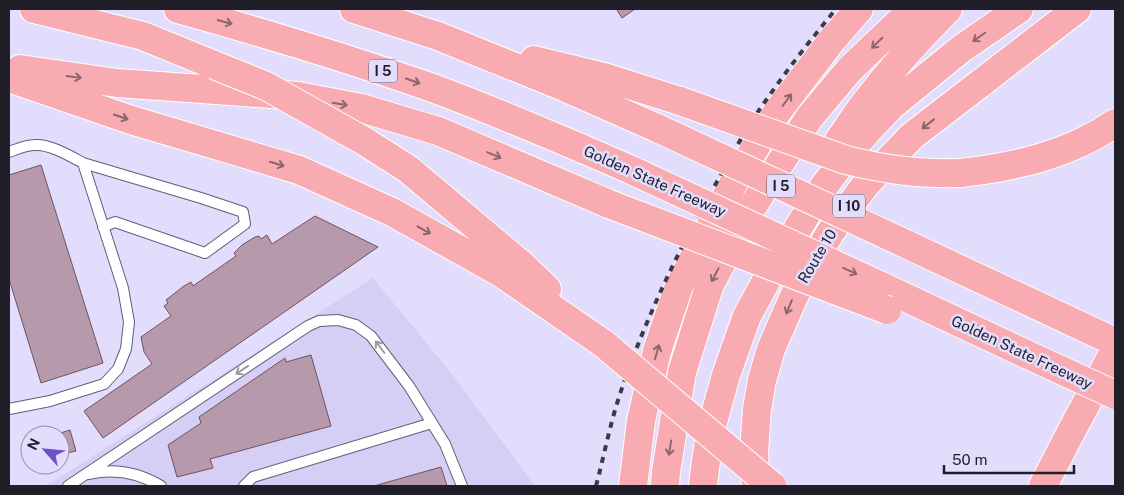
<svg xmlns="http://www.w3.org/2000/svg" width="1124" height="495" font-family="'Public Sans',sans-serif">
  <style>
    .built { fill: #d5cef5 }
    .building { fill: #b799ac; stroke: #6e5364 }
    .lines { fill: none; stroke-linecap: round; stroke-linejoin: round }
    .service-casing { stroke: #635d79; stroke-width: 12 }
    .motorway-casing { stroke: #fff; stroke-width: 30 }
    .service { stroke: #fff; stroke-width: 10 }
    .motorway { stroke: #f8acb2; stroke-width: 28 }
    .rail { stroke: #3d3a48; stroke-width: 4; stroke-dasharray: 6 6; stroke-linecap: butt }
    .motorway-bridge-casing { stroke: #fff; stroke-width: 30; stroke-linecap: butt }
    .motorway-bridge { stroke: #f8acb2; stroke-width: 28 }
    .oneway { stroke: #8c656e }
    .oneway2 { stroke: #9b9a9f }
    .labels { text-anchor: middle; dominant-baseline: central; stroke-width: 5; stroke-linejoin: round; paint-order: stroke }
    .shield { fill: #e2dcfd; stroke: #5a5769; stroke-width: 1 }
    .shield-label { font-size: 14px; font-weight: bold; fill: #201e29 }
    .street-label { font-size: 15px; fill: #201e29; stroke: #e2dcfd }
  </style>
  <rect width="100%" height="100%" fill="#e2dcfd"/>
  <path class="built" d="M 373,278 L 455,378 L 535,486 L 46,486 Z"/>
  <path class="building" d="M 618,9 L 635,9 L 622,18 L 617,10 Z
    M 41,165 L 103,363 L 41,383 L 9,279 L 9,175 Z
    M 315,216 L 378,247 L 103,438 L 84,411 L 152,364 L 144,352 L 141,337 L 171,316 L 164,306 L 168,303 L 166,300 L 184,286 L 191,282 L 193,286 L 236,256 L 234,253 L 242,245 L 255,237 L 259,236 L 261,239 L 267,235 L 272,244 Z
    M 311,355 L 331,426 L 210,459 L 213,468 L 177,477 L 168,445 L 201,423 L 199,417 L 285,358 L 286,362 Z
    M 70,430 L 76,451 L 63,454 L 64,460 L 60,461 L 60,435 L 54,435 Z
    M 441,467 L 447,486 L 374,486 Z"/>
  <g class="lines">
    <defs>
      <path id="service" d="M 9,152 C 17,149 26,145 35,145 C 50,144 70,156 83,163 L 123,288 L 129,322 L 126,349 L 118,369 L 104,384 L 50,401 L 9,409
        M 83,163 L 201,198 L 243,212 L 245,224 L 205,253 L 115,222 L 103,227
        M 89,474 C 114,468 139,473 161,486
        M 68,486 L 308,326 L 319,321 L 338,320 L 356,325 L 371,336 L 409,386 L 445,444 L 462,486
        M 244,486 L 253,477 L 432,423"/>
      <path id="motorway" d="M 34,9 L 143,36 L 214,65
        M 178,9 C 261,32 343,57 424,85 C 478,104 530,127 583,149
        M 354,9 L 438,36 L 557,84 L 657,128
        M 534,60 L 604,77 L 680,101
        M 20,69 L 117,83 L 216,90 L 298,96 L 361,108 L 438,131 L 609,204
        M 9,78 L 131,120 L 299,170 L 392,212 L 501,273 L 604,344
        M 839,140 C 848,128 856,114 866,102 C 891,69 919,38 948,9
        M 364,141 L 408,169 L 523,266 L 547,289
        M 960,173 C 1014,167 1069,155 1115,123
        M 906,244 L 1115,342
        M 879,285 L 1026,354
        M 633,486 L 641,421 L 657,351 L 679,286 L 734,182 L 777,112 L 832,40 L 859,9
        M 665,486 L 666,472 L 682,372 L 710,284 L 751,209 L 809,118 L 850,69 L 913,9
        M 703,486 L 705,468 L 711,429 L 726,375 L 747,316 L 771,272 L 822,189 L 850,151 L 869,129 L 891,106 L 961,49 L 1019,9
        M 756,486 L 754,452 L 757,409 L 762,380 L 771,349 L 795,294 L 830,233 L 866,184 L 912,136 L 1077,9
        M 1043,486 L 1072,430 L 1115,350"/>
    </defs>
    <use href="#service" class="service-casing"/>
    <use href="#motorway" class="motorway-casing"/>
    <use href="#service" class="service"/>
    <use href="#motorway" class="motorway"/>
    <path class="rail" d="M 596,486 C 604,456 610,424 620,394 C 644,322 677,253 714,187 C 731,156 748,125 769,96 C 790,66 813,37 836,9"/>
    <defs>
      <path id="motorway-bridge" d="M 214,65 L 266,86 L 364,141
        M 680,101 L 846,160 C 887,170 918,174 960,173
        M 657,128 L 906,244
        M 583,149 L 629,169 L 879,285
        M 609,204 L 887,310
        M 604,344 L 772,486
        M 1026,354 L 1115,395"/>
    </defs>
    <use href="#motorway-bridge" class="motorway-bridge-casing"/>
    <use href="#motorway-bridge" class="motorway-bridge"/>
  </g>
  <defs><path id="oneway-shaft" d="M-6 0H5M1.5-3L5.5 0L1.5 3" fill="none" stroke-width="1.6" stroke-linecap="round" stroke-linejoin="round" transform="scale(1.25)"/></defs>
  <g class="oneway">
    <use href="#oneway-shaft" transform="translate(225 22) rotate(16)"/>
    <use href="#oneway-shaft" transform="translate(979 37) rotate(145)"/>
    <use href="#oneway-shaft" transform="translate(877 43) rotate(136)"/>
    <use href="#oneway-shaft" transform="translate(74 77) rotate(8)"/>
    <use href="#oneway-shaft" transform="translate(413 81) rotate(19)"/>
    <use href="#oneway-shaft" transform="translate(787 100) rotate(-53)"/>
    <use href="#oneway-shaft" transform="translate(340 104) rotate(10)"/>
    <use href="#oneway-shaft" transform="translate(121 117) rotate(19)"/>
    <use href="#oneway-shaft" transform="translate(928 124) rotate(142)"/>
    <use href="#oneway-shaft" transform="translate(494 155) rotate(23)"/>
    <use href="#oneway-shaft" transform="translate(277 164) rotate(17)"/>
    <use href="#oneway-shaft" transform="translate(424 230) rotate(29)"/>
    <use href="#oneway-shaft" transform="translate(850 271) rotate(25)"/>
    <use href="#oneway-shaft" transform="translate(715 275) rotate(118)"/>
    <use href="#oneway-shaft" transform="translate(789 307) rotate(113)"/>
    <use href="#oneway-shaft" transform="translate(657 352) rotate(-74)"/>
    <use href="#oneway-shaft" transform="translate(670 448) rotate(99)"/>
  </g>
  <g class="oneway2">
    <use href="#oneway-shaft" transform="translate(380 347) rotate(-127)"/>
    <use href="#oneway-shaft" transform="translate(242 370) rotate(146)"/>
  </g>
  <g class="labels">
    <g class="shield">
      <rect x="369" y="59.5" width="28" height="23" rx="4"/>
      <rect x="767" y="174.5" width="28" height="23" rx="4"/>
      <rect x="833" y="194.5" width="32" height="23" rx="4"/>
    </g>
    <g class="shield-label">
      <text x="383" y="71">I 5</text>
      <text x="781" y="186">I 5</text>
      <text x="849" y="206">I 10</text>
    </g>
    <g class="street-label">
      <text transform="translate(655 181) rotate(24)">Golden State Freeway</text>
      <text transform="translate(817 256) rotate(-59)">Route 10</text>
      <text transform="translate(1022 352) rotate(25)">Golden State Freeway</text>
    </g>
  </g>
  <rect width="1124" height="495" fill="none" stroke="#201e29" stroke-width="20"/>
  <g transform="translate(45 450) rotate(297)"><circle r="24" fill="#e2dcfd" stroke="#9490a8"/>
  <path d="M0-4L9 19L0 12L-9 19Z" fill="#6d51cb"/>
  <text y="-8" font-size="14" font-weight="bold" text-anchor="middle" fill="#201e29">N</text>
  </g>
  <path d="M944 465v8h130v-8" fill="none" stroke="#201e29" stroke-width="2.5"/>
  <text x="952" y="465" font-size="15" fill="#201e29" stroke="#e2dcfd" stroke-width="4" paint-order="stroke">50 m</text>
</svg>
